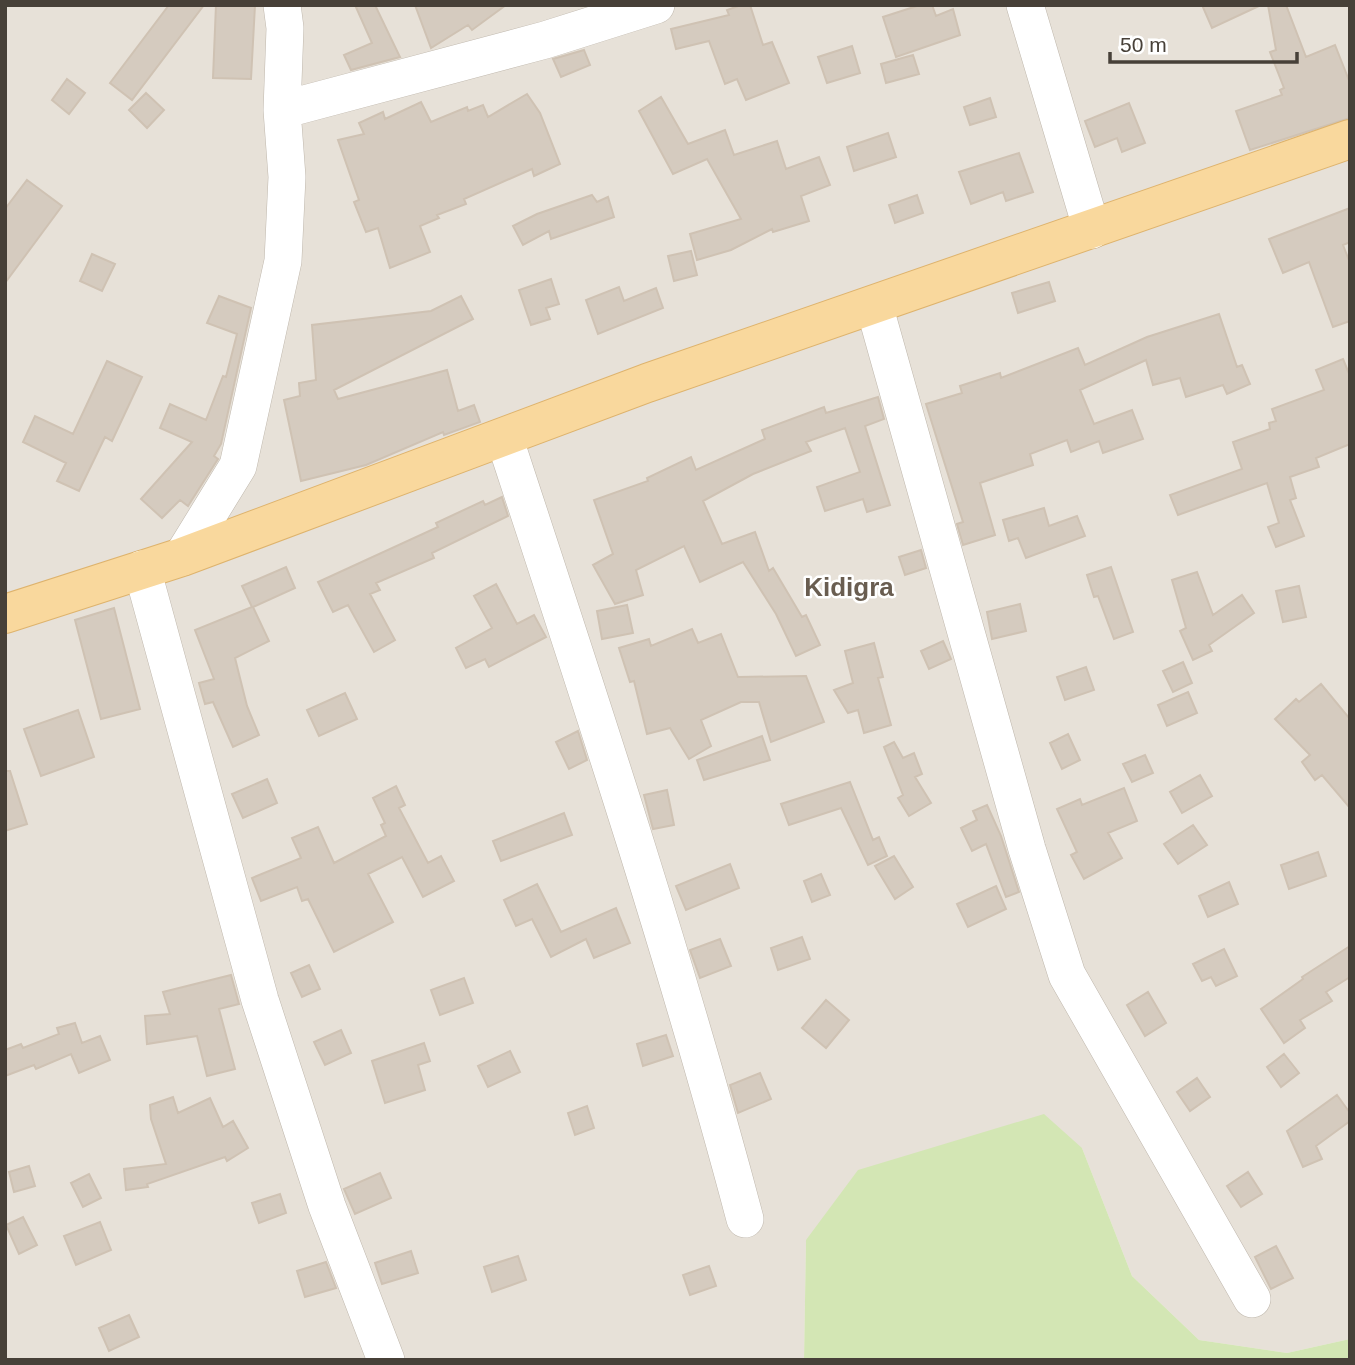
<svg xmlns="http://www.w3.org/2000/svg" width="1355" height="1365" font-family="Arial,sans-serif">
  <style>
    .residential { fill: #e7e1d8 }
    .green { fill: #d3e6b4 }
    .building { fill: #d5cbbf; stroke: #cfc2b3; stroke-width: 2 }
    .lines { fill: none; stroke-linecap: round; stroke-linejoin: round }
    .minor-casing { stroke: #bfb7ac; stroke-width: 38 }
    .major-casing { stroke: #deb36d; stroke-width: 40 }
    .minor { stroke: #fff; stroke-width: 37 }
    .major { stroke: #f9d89d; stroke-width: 38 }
    .labels { text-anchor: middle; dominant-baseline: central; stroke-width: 5; stroke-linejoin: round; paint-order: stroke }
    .district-label { font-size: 26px; font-weight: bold; fill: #695d50; stroke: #fff }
  </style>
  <rect width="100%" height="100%" fill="#f4f0e9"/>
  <path class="residential" d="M 5,5 L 1350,5 L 1350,1339 L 1287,1353 L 1199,1340 L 1132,1276 L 1082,1148 L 806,1240 L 804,1360 L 5,1360 Z"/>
  <path class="green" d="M 1044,1114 L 1082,1148 L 1132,1276 L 1199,1340 L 1287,1353 L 1350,1339 L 1350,1360 L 804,1360 L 806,1240 L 858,1170 Z"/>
  <path class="building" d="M 169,5 L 204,5 L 132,100 L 110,83 Z
    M 216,5 L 255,5 L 251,79 L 213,78 Z
    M 355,5 L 375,5 L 400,57 L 351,70 L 344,55 L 372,43 Z
    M 415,5 L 506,5 L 472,30 L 468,25 L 431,48 Z
    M 741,5 L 750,5 L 763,45 L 772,42 L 789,83 L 746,100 L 737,79 L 725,84 L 709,41 L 676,49 L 671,29 L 729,15 L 727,10 Z
    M 920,5 L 932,5 L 936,16 L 953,9 L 960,35 L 896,57 L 883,17 Z
    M 1202,5 L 1261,5 L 1212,28 Z
    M 1268,5 L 1286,5 L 1306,57 L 1335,45 L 1350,83 L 1350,118 L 1250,150 L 1236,111 L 1282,95 L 1280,90 L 1284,88 L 1270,52 L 1276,50 Z
    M 852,46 L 860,73 L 827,83 L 818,57 Z
    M 584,50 L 590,65 L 561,77 L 553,59 Z
    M 913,55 L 919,74 L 886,83 L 881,64 Z
    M 67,79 L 85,93 L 69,114 L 52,100 Z
    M 146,93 L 164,110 L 147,128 L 129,110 Z
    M 527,94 L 540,113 L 560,164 L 534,176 L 532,169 L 464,199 L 466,204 L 437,215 L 439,218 L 420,226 L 430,252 L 390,268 L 378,228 L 366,232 L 354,202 L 359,200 L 338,140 L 364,134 L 359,123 L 383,112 L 385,119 L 421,102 L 431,122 L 467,107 L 468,111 L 483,105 L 488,117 Z
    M 661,97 L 688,144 L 725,130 L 734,155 L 777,141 L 786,169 L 819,157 L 830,185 L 801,196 L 809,221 L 773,232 L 772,229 L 731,250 L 697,260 L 690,234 L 741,219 L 707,159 L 673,174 L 639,111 Z
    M 990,98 L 996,117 L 970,125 L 964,107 Z
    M 1129,103 L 1145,143 L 1122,152 L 1117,138 L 1095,147 L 1085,121 Z
    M 888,133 L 896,157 L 854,171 L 847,147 Z
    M 1019,153 L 1033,192 L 1006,201 L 1003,192 L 971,204 L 959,172 Z
    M 27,180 L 62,206 L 5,283 L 5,209 Z
    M 592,195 L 597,202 L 608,197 L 614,217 L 551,239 L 549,231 L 523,245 L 513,226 L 537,214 Z
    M 917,195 L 923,213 L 895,223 L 889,205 Z
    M 1350,208 L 1350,242 L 1343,245 L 1350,263 L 1350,321 L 1333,327 L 1309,262 L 1283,273 L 1269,239 Z
    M 691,251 L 697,275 L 674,281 L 668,256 Z
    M 92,254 L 115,264 L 102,291 L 80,281 Z
    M 551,279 L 559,304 L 546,308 L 550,319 L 531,325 L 519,290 Z
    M 1049,282 L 1055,301 L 1018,313 L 1012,293 Z
    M 619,287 L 624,301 L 656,288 L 663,308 L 598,334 L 586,300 Z
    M 219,296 L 251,308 L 221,444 L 214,456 L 218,459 L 188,506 L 180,500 L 162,518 L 141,499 L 192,442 L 160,428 L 170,404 L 206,420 L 223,376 L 226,377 L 237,334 L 207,323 Z
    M 461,296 L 473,319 L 334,390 L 338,399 L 447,370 L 458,411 L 474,405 L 480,422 L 444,435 L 443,432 L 366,465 L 301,481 L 284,400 L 300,396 L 299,383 L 316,380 L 312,325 L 431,311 Z
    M 1219,314 L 1237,367 L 1242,365 L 1250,384 L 1227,394 L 1223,385 L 1186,397 L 1180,378 L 1153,385 L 1146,360 L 1080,390 L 1094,424 L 1132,410 L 1143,439 L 1103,453 L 1099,441 L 1071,452 L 1067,440 L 1030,454 L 1033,465 L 980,483 L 995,535 L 963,545 L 957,524 L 963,522 L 926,404 L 962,393 L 960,386 L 1000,373 L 1001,378 L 1078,348 L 1085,365 L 1147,337 Z
    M 1343,359 L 1350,376 L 1350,444 L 1316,458 L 1319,467 L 1290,477 L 1296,498 L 1290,500 L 1304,536 L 1276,547 L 1268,527 L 1279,523 L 1267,483 L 1178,515 L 1170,495 L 1242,469 L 1233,442 L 1270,429 L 1269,423 L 1276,421 L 1272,409 L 1324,390 L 1316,370 Z
    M 107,361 L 142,377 L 112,441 L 105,437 L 79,491 L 57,481 L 66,463 L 23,442 L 35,416 L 73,434 Z
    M 878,397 L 884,419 L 865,426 L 890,505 L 867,512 L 863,499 L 825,511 L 817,487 L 860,472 L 845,428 L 806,442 L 811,451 L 753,474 L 703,501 L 722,544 L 755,532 L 769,571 L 773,568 L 802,617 L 806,615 L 820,645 L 796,656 L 776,614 L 743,562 L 700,582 L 684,546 L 636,570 L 643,595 L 615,604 L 593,565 L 613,554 L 594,500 L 648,481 L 647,478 L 691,457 L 696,470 L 765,439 L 762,430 L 824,407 L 826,413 Z
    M 502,497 L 508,516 L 432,553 L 434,558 L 376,583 L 380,590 L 370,594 L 395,640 L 374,652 L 348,605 L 333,612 L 318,582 L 438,527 L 436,523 L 483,501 L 485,505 Z
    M 1044,508 L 1049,526 L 1077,516 L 1085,536 L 1026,558 L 1018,538 L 1009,541 L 1003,520 Z
    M 921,550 L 926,568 L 905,575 L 899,557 Z
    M 286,567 L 295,588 L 253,607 L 269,641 L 235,658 L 247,706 L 259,735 L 233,747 L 213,702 L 205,704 L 199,683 L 214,679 L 195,630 L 252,607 L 242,586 Z
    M 1111,567 L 1133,632 L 1114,639 L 1098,596 L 1094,597 L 1087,575 Z
    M 1197,572 L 1213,615 L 1242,595 L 1254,613 L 1209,645 L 1212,651 L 1193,660 L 1180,631 L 1186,628 L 1172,580 Z
    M 496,584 L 517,624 L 534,615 L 546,637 L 489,667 L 485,659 L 466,668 L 456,648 L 492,628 L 474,596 Z
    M 1299,586 L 1306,617 L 1283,622 L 1276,591 Z
    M 1020,604 L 1026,631 L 992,639 L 987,612 Z
    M 627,605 L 633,633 L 602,639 L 597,611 Z
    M 114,608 L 140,709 L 101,719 L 75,620 Z
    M 692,629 L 698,643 L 721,634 L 738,677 L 806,676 L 824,722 L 771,742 L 759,702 L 741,702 L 701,720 L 711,746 L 689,759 L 670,728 L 647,734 L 634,681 L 630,682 L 619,648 L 649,639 L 651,646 Z
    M 943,641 L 951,659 L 929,669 L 921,651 Z
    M 874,643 L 883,677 L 878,678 L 891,725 L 864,733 L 858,710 L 848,713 L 834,690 L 853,683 L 845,651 Z
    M 1183,662 L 1192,683 L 1173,692 L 1163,671 Z
    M 1086,667 L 1094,690 L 1065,700 L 1057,677 Z
    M 1321,684 L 1350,719 L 1350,808 L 1322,775 L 1315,780 L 1302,762 L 1310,755 L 1275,719 L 1296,699 L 1299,702 Z
    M 1188,692 L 1197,713 L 1167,726 L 1158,705 Z
    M 345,693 L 357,719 L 319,736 L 307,710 Z
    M 78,710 L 94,757 L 41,776 L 24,729 Z
    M 578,731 L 587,760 L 569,769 L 556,742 Z
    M 1068,734 L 1080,760 L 1062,769 L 1050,743 Z
    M 762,736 L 770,760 L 704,780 L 697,760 Z
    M 894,742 L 903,758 L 914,753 L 922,774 L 915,777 L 931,803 L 909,816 L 898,798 L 903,795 L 884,747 Z
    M 1145,755 L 1153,773 L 1132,782 L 1123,764 Z
    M 5,771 L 10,771 L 27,824 L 5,831 Z
    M 1200,775 L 1212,796 L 1182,813 L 1170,792 Z
    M 267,779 L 277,803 L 243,818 L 232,794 Z
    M 850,782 L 873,840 L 879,837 L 887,856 L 868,865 L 841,808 L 789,825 L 781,804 Z
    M 396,786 L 405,805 L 399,808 L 428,863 L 441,856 L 454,881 L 423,897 L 402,857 L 368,874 L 393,922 L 334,952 L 308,899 L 302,901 L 297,887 L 261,901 L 252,878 L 301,858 L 292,838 L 318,827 L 334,863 L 386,836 L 381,825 L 385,823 L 373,798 Z
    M 1124,788 L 1137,821 L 1108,833 L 1122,858 L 1084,879 L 1071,855 L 1077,852 L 1057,809 L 1080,799 L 1082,805 Z
    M 667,790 L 674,825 L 653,829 L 644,795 Z
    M 987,805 L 1001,836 L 1019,892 L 1006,897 L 986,844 L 972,851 L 961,828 L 977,820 L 973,811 Z
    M 564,813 L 572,835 L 501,861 L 493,841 Z
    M 1193,825 L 1207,845 L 1178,864 L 1164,844 Z
    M 1318,852 L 1326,876 L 1289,889 L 1281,865 Z
    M 894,856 L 913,887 L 895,899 L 875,866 Z
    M 730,864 L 739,888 L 686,910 L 676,886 Z
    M 821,874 L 830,895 L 812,902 L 804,881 Z
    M 1229,882 L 1238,904 L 1208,917 L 1199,896 Z
    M 537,884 L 561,932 L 616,908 L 630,943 L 594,958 L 586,939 L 551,957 L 532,919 L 516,926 L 504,900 Z
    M 996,886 L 1006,909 L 968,927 L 957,904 Z
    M 802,937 L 810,959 L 778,970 L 771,948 Z
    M 720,939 L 731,966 L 700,978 L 690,950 Z
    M 1350,946 L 1350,977 L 1326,992 L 1332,1001 L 1300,1020 L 1305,1028 L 1284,1043 L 1261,1009 L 1303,979 L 1302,977 Z
    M 1224,949 L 1237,976 L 1216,986 L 1211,977 L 1202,981 L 1193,964 Z
    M 309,965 L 320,989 L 302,997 L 291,973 Z
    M 231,975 L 239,1004 L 219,1009 L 235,1069 L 207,1076 L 197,1036 L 147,1044 L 145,1016 L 170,1014 L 163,992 Z
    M 464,978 L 473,1003 L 440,1015 L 431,990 Z
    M 1148,992 L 1166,1023 L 1145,1036 L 1127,1005 Z
    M 826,1000 L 849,1020 L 826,1048 L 802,1028 Z
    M 75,1023 L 82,1043 L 100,1036 L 110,1060 L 79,1073 L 71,1054 L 36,1069 L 34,1065 L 5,1076 L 5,1050 L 21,1044 L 23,1048 L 59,1034 L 57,1028 Z
    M 341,1030 L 351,1053 L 325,1065 L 314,1042 Z
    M 666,1035 L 673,1056 L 643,1066 L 637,1044 Z
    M 424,1043 L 430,1061 L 418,1065 L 425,1090 L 385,1103 L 372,1061 Z
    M 510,1051 L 520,1072 L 488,1087 L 478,1066 Z
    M 1284,1054 L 1299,1073 L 1281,1087 L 1267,1067 Z
    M 760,1073 L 771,1099 L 738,1113 L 730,1085 Z
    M 1197,1078 L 1210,1097 L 1190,1111 L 1177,1092 Z
    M 1337,1095 L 1350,1113 L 1350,1121 L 1316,1146 L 1322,1159 L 1303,1167 L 1287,1131 Z
    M 173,1097 L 178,1113 L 210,1098 L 223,1127 L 233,1121 L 248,1148 L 227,1161 L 225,1157 L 147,1184 L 148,1187 L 126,1190 L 124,1169 L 166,1164 L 151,1119 L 150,1105 Z
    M 587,1106 L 594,1128 L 575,1135 L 568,1113 Z
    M 29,1166 L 35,1186 L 14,1192 L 9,1172 Z
    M 1248,1172 L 1262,1194 L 1241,1207 L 1227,1186 Z
    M 380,1173 L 391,1198 L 355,1214 L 344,1189 Z
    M 89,1174 L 101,1198 L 83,1207 L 71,1183 Z
    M 280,1194 L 286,1213 L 259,1223 L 252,1203 Z
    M 23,1217 L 37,1245 L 19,1254 L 6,1225 Z
    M 100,1222 L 111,1250 L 76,1265 L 64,1236 Z
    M 1276,1246 L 1293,1278 L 1271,1289 L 1255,1257 Z
    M 411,1251 L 418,1273 L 382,1284 L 375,1263 Z
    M 518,1256 L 526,1280 L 492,1292 L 484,1267 Z
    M 326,1262 L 336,1288 L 305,1297 L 297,1271 Z
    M 709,1266 L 716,1286 L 690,1295 L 683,1275 Z
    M 129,1315 L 139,1337 L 109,1351 L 99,1328 Z"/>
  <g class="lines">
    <defs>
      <path id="minor" d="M 1025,5 L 1092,230
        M 282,110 L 545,40 L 656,5
        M 874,305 L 1027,849 L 1067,975 L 1252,1299
        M 504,437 C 589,696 675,955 745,1219
        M 182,557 L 238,466 L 283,261 L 287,177 L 282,110 L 285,28 L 282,5
        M 142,569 L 260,1000 L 327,1206 L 386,1360"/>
      <path id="major" d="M 5,614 L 182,557 L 647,383 L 1350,139"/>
    </defs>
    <use href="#minor" class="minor-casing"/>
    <use href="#major" class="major-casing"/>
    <use href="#minor" class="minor"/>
    <use href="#major" class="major"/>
  </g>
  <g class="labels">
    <g class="district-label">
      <text x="849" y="587">Kidigra</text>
    </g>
  </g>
  <rect width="1355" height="1365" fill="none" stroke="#474038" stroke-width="14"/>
  <path d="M1110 52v10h187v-10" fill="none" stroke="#474038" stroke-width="3.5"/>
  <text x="1120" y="52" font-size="21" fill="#474038" stroke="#ffffff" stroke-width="5" paint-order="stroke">50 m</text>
</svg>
